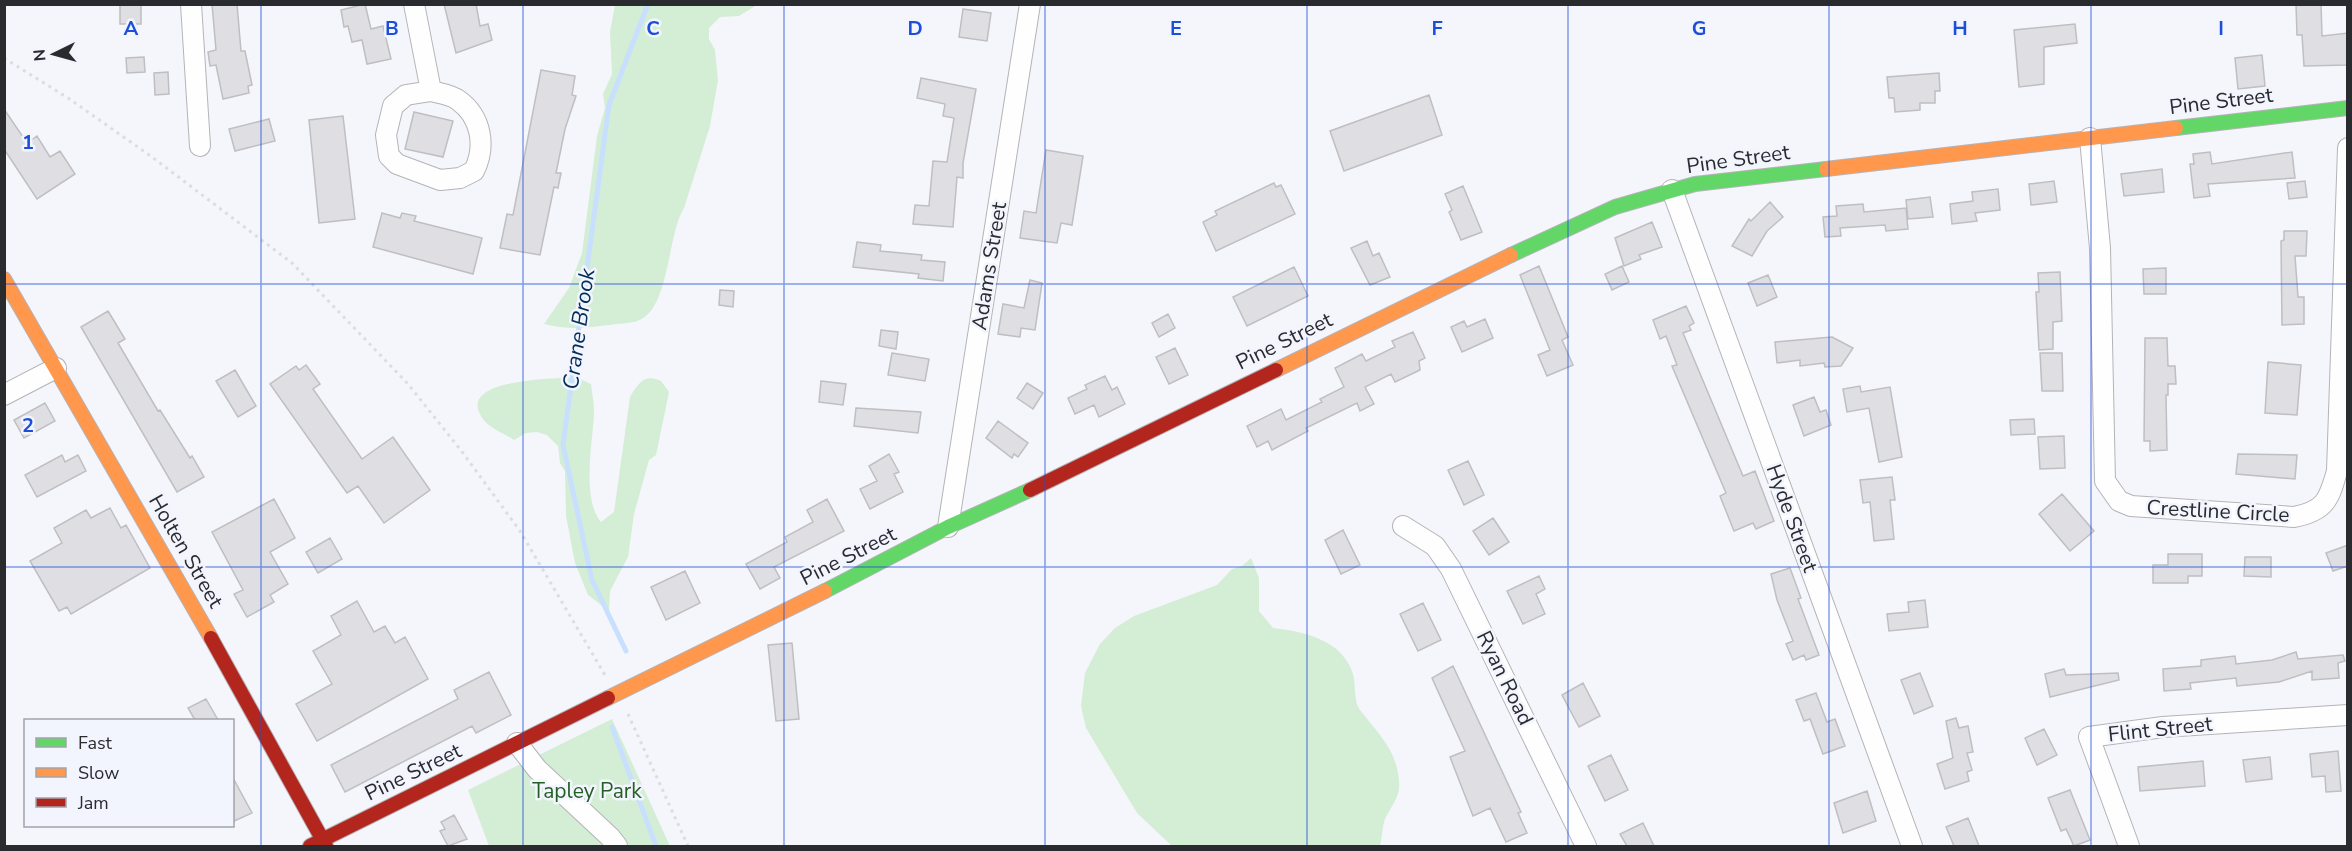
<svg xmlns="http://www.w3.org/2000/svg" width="2352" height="851" font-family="'Nunito Sans',sans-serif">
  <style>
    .green { fill: #d4edd5 }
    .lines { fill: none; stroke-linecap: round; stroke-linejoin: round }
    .stream { stroke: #c8e0fd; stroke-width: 5 }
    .building { fill: #dfdfe3; stroke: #bfbec2; stroke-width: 1.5 }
    .street-casing { stroke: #b4b4b8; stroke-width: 22 }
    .fast-casing { stroke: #b4b4b8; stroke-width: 16 }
    .slow-casing { stroke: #b4b4b8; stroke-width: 16 }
    .jam-casing { stroke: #b4b4b8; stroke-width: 16 }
    .path { stroke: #dcdddf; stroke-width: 3; stroke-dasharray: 3 4.5; stroke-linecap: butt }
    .street { stroke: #fefefe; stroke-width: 20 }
    .fast { stroke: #63d668; stroke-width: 14 }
    .slow { stroke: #ff974d; stroke-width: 14 }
    .jam { stroke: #b3261e; stroke-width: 14 }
    .grid { fill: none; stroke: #1d4ed8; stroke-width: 1.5; stroke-opacity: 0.55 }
    .labels { text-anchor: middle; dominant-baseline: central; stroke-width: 5; stroke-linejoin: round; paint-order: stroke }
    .street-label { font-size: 21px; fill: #2a2b2f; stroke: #f2f4fe }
    .park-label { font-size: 21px; fill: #235e22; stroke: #f2f4fe }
    .water-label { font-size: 22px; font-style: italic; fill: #002e58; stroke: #f2f4fe }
    .grid-label { font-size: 20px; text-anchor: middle; font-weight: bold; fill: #1d4ed8; stroke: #f2f4fe; stroke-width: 5; stroke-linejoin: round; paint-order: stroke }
  </style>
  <rect width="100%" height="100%" fill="#f5f6fb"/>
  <path class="green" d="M 615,5 L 757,5 L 739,16 L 720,17 L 709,28 L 709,39 L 715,50 L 718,80 L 710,126 L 684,208 C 667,234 670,311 637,321 C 629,324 618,323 609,325 C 587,328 567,330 544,324 L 569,288 L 582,253 L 597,136 L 605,108 L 603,94 L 612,74 L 610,32 Z
    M 576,377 L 591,384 C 592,393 594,403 594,412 C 593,441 581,498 601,522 L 614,512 L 630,397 C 638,384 644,373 661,381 L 669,392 L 656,455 L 649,460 L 634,514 L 628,557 L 610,591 L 609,611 L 588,595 L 575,563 L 566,516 L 565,471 L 560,463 L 558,446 L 547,435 L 537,432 L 526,433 L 514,440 C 505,434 489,428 483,419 C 453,378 557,379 576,377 Z
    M 1251,558 L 1259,578 L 1259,611 L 1273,628 C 1303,631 1343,640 1353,674 C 1356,684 1353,701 1360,710 C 1377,732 1397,750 1399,781 C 1401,797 1391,806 1385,819 C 1382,828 1382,838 1380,846 L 1172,846 L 1137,813 L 1086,728 L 1081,706 L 1085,673 L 1100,644 L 1115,628 L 1134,616 L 1217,585 L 1232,569 L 1242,566 Z
    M 612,719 L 670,846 L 489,846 L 468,790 Z"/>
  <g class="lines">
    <path class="stream" d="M 626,651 L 592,580 L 563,445 L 609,105 L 648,4
      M 612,727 L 656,846"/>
  </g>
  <path class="building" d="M 120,4 L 141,4 L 141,24 L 120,24 Z
    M 212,4 L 237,4 L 241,51 L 245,51 L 252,85 L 248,86 L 249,93 L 223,99 L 216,65 L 210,66 L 208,52 L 216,50 Z
    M 365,4 L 371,29 L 383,26 L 391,59 L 367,64 L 362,40 L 352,42 L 348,26 L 344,27 L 341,10 Z
    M 444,4 L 476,4 L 480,26 L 488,24 L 492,40 L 456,53 Z
    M 2308,4 L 2321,4 L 2322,36 L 2348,33 L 2348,65 L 2304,66 L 2302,35 L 2297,35 L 2296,5 Z
    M 963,9 L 991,13 L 987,41 L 959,37 Z
    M 2075,24 L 2077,43 L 2044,47 L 2044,84 L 2019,87 L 2014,30 Z
    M 2262,55 L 2265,86 L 2238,89 L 2235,58 Z
    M 144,57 L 145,72 L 127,73 L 126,58 Z
    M 541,70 L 575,76 L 572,95 L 576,96 L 565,129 L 556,173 L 561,173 L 558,188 L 554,187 L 540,255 L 500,248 L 507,214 L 513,215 Z
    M 168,72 L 169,94 L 155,95 L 154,73 Z
    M 1939,73 L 1940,91 L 1935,91 L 1935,103 L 1920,103 L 1920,110 L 1895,112 L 1894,98 L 1889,98 L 1887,77 Z
    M 921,78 L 976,89 L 963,163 L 963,178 L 957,177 L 953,227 L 913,224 L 915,205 L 929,206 L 933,161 L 947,162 L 954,118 L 943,116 L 945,104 L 917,98 Z
    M 1429,95 L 1442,135 L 1344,171 L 1330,131 Z
    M 4,109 L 27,143 L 37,136 L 50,157 L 60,151 L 75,174 L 37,199 L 4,149 Z
    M 414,112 L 453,121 L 443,157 L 405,149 Z
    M 343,116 L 355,219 L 319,223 L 309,120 Z
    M 269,119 L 275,141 L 235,151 L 229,129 Z
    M 1046,150 L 1083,156 L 1072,225 L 1061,223 L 1057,243 L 1020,238 L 1024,211 L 1036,213 Z
    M 2210,152 L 2212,164 L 2292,152 L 2295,178 L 2208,184 L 2210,196 L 2194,198 L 2190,164 L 2194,164 L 2193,154 Z
    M 2162,169 L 2164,192 L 2124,196 L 2121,174 Z
    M 2054,181 L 2057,202 L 2031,205 L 2029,184 Z
    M 2305,181 L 2307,197 L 2289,199 L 2287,183 Z
    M 1274,183 L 1276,187 L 1281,185 L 1295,214 L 1216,251 L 1203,222 L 1217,215 L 1215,211 Z
    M 1463,186 L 1482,232 L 1461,240 L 1449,212 L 1452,210 L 1445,194 Z
    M 1998,189 L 2000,210 L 1975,213 L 1977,221 L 1952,224 L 1950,204 L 1973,201 L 1972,192 Z
    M 1930,197 L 1933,217 L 1908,219 L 1906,200 Z
    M 1770,202 L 1783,217 L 1767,231 L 1752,256 L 1732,246 L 1749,219 L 1751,221 Z
    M 1863,204 L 1864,212 L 1906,208 L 1908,229 L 1886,231 L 1885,225 L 1840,228 L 1841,236 L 1825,237 L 1823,217 L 1837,216 L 1836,206 Z
    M 382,213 L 400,218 L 402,213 L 416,216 L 414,221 L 482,238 L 473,274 L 373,247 Z
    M 1652,222 L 1662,247 L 1639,255 L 1641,259 L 1624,266 L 1615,238 Z
    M 2284,231 L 2307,231 L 2306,256 L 2295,256 L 2298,297 L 2304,297 L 2304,324 L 2282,325 L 2281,241 L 2284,240 Z
    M 1367,241 L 1373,256 L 1379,253 L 1390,277 L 1370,285 L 1351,248 Z
    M 857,242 L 881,245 L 880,251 L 922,255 L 921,260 L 945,262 L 943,281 L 918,278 L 919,274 L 853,267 Z
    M 1539,266 L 1568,337 L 1562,340 L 1573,365 L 1547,376 L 1538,355 L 1550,350 L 1520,275 Z
    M 1622,266 L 1629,282 L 1612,290 L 1605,274 Z
    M 1294,267 L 1308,296 L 1247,326 L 1233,297 Z
    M 2166,268 L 2166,294 L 2144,294 L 2143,269 Z
    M 2060,272 L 2062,321 L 2053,322 L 2053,349 L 2039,350 L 2036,292 L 2039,292 L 2038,273 Z
    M 1768,275 L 1777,297 L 1757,306 L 1748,283 Z
    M 1030,280 L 1042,283 L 1035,330 L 1021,328 L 1020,337 L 998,334 L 1003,304 L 1024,308 Z
    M 720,290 L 734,291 L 733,307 L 719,305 Z
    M 1686,306 L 1694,323 L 1689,326 L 1691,330 L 1683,333 L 1743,476 L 1755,471 L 1774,521 L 1756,529 L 1753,523 L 1734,531 L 1720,496 L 1726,493 L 1672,366 L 1677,365 L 1666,336 L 1660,339 L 1653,320 Z
    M 108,311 L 125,339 L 118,343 L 158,411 L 160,410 L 190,458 L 192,456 L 204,477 L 177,492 L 81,327 Z
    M 1168,314 L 1175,328 L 1159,337 L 1152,323 Z
    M 1485,319 L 1493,338 L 1462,352 L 1451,327 L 1464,321 L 1467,327 Z
    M 881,330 L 898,332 L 896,349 L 879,346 Z
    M 1413,332 L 1425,358 L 1419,361 L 1420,370 L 1395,382 L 1391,374 L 1365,387 L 1374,404 L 1360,411 L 1357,403 L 1306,428 L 1308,431 L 1272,450 L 1268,441 L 1257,447 L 1247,426 L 1281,409 L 1286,420 L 1322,402 L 1320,399 L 1344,387 L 1335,368 L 1362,354 L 1366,361 L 1395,347 L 1392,341 Z
    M 1832,337 L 1853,348 L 1841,366 L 1825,367 L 1824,363 L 1800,366 L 1800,360 L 1777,363 L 1775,342 Z
    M 2145,338 L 2167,338 L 2168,366 L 2175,366 L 2176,384 L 2168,384 L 2168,395 L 2166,395 L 2167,450 L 2150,451 L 2150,441 L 2144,441 Z
    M 1175,348 L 1188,375 L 1169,384 L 1156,357 Z
    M 892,353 L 929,359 L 925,381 L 888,375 Z
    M 2040,353 L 2062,353 L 2063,391 L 2042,391 Z
    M 2268,362 L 2301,365 L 2297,415 L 2265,413 Z
    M 306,365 L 320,384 L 313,389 L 362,459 L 393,437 L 430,490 L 384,523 L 358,486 L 347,493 L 270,384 L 296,366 L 299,370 Z
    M 235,370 L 256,406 L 238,417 L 216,381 Z
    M 1105,376 L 1112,390 L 1117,387 L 1125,404 L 1099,417 L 1094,405 L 1075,414 L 1068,398 L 1087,389 L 1085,385 Z
    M 821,381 L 846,384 L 843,405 L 819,402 Z
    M 1027,383 L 1043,393 L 1033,409 L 1017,398 Z
    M 1860,386 L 1861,392 L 1890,387 L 1902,457 L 1879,462 L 1869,408 L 1847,412 L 1843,389 Z
    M 1814,397 L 1820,412 L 1826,410 L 1831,425 L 1804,436 L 1793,405 Z
    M 45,403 L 55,421 L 24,438 L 14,420 Z
    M 856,408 L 921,412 L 918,433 L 854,426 Z
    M 2034,419 L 2035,434 L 2011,435 L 2010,420 Z
    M 998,421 L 1028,443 L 1018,457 L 1014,454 L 1012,458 L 986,438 Z
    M 2064,436 L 2065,468 L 2040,469 L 2038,437 Z
    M 889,454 L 899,472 L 894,474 L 903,492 L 870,509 L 860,489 L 877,481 L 869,466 Z
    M 2238,454 L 2297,455 L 2295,479 L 2236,474 Z
    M 62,455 L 65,462 L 78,455 L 86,471 L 37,497 L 25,475 Z
    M 1468,461 L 1484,495 L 1464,505 L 1448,470 Z
    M 1892,477 L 1895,500 L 1890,500 L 1894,539 L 1874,541 L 1870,502 L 1863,503 L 1860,480 Z
    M 2062,494 L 2094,531 L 2070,551 L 2039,514 Z
    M 274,499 L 295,538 L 270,552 L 288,584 L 270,595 L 274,602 L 247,617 L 234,594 L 243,590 L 212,532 Z
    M 827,499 L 844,531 L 774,567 L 780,578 L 760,589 L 746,564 L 787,542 L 785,537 L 813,522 L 807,510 Z
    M 110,508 L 121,528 L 126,525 L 150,568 L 71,614 L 67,607 L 59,611 L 30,561 L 62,543 L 54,528 L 86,510 L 91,518 Z
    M 1493,518 L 1509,542 L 1489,555 L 1473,531 Z
    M 1343,530 L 1360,565 L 1341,574 L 1325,540 Z
    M 330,538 L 342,559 L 318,573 L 306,552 Z
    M 2348,545 L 2348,566 L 2333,571 L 2326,553 Z
    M 2168,554 L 2202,554 L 2202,576 L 2188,576 L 2188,583 L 2153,583 L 2153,565 L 2168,565 Z
    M 2245,557 L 2271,557 L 2271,577 L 2244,576 Z
    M 1790,568 L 1801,598 L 1798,599 L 1819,655 L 1806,660 L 1804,655 L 1793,660 L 1786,644 L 1793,641 L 1777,600 L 1771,574 Z
    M 685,571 L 700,603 L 666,620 L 651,587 Z
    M 1539,576 L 1545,589 L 1536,594 L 1545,614 L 1523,624 L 1507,591 Z
    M 1925,600 L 1928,627 L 1889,631 L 1887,614 L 1909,612 L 1908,602 Z
    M 357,601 L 374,632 L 385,626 L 395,643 L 405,637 L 428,679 L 317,741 L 296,704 L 332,684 L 313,651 L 341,635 L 331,616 Z
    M 1423,603 L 1441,640 L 1418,651 L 1400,614 Z
    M 792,643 L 799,719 L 776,721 L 768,645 Z
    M 2296,652 L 2298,659 L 2343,655 L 2345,661 L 2338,663 L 2339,678 L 2312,680 L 2312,671 L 2279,682 L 2237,686 L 2236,678 L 2190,683 L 2191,689 L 2164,691 L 2163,669 L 2201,666 L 2201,660 L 2235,656 L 2236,664 L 2272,660 Z
    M 1453,666 L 1521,812 L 1518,813 L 1527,833 L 1506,842 L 1490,808 L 1473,816 L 1450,757 L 1465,751 L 1432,678 Z
    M 2064,669 L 2066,675 L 2118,673 L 2119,680 L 2050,697 L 2045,674 Z
    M 489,672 L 511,715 L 476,733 L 472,726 L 345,792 L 331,765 L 458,699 L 454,690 Z
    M 1920,673 L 1933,706 L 1914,714 L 1901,680 Z
    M 1583,683 L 1600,716 L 1579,727 L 1562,695 Z
    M 1816,693 L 1827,722 L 1835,719 L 1845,746 L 1823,754 L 1810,719 L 1804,721 L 1796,700 Z
    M 206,699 L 218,720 L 195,720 L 188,708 Z
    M 1956,718 L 1959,728 L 1968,726 L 1973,752 L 1967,753 L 1972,770 L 1967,772 L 1969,781 L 1945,789 L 1937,764 L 1953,758 L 1946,721 Z
    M 2044,729 L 2057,755 L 2037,765 L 2025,738 Z
    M 2338,751 L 2341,791 L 2326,792 L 2325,776 L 2312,777 L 2310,754 Z
    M 1611,755 L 1628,790 L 1605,801 L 1588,766 Z
    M 2270,757 L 2272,779 L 2246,782 L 2243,760 Z
    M 2203,761 L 2205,786 L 2140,791 L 2138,767 Z
    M 232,776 L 252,813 L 232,822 Z
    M 2070,790 L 2090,840 L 2074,846 L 2066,829 L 2061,831 L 2048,798 Z
    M 1867,791 L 1876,821 L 1843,833 L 1834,803 Z
    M 454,815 L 467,839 L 448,846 L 440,831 L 445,829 L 441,822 Z
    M 1968,818 L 1979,846 L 1954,846 L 1946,827 Z
    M 1643,823 L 1654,846 L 1627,846 L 1620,834 Z"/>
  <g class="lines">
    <defs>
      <path id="street" d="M 191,4 L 200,146
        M 414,4 L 431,91
        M 431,91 C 439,93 452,95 458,100 C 482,117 486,147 474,171 L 460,178 L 440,180 L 397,164 L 389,156 L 386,135 L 393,106 L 406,95 Z
        M 2090,138 L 2100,248 L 2105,481 L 2119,501 L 2131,506 L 2294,517 C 2325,511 2329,500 2337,471 L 2348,148
        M 1672,190 L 1912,846
        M 4,395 L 56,368
        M 1403,526 L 1435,546 L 1451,569 L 1586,846
        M 948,527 L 1030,4
        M 517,743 L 537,769 L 610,837 L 617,846
        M 2129,846 L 2089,737 L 2163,727 L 2348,715"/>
      <path id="fast" d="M 2176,128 L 2348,108
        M 1511,255 L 1615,207 L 1695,184 L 1826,169
        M 825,591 L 948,527 L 1030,490"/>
      <path id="slow" d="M 1826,169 L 2176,128
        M 4,279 L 211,638
        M 1276,370 L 1511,255
        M 608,698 L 825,591"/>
      <path id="jam" d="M 1030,490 L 1276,370
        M 211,638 L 326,846
        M 310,846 L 608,698"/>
    </defs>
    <use href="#street" class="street-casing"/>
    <use href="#fast" class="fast-casing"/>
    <use href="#slow" class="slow-casing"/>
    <use href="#jam" class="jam-casing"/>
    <path class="path" d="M 4,58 L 68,98 L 152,157 L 292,263 L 408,384 L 463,453 L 520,531 L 605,675
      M 628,714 L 688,846"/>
    <use href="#street" class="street"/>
    <use href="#fast" class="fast"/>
    <use href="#slow" class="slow"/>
    <use href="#jam" class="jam"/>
  </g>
  <path class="grid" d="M 261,4 L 261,846M 523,4 L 523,846M 784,4 L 784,846M 1045,4 L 1045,846M 1307,4 L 1307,846M 1568,4 L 1568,846M 1829,4 L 1829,846M 2091,4 L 2091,846M 4,284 L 2348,284M 4,567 L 2348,567"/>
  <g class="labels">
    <g class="street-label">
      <text transform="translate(2221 101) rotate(-7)">Pine Street</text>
      <text transform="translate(1738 159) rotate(-8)">Pine Street</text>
      <text transform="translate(989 266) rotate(-81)">Adams Street</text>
      <text transform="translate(1284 341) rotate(-26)">Pine Street</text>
      <text transform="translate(2218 511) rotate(3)">Crestline Circle</text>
      <text transform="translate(1792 518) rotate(70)">Hyde Street</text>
      <text transform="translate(186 551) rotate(60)">Holten Street</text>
      <text transform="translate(848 556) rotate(-27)">Pine Street</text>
      <text transform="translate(1505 678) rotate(64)">Ryan Road</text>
      <text transform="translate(2160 729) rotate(-6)">Flint Street</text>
      <text transform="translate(413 772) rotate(-26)">Pine Street</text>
    </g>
    <g class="park-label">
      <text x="587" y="791">Tapley Park</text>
    </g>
    <g class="water-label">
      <text transform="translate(579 329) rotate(-82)">Crane Brook</text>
    </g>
  </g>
  <g class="grid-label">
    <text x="131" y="35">A</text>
    <text x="392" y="35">B</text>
    <text x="653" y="35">C</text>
    <text x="915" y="35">D</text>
    <text x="1176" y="35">E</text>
    <text x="1437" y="35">F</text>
    <text x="1699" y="35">G</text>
    <text x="1960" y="35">H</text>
    <text x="2221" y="35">I</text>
    <text x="28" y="149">1</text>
    <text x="28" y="432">2</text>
  </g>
  <rect width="2352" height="851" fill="none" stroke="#2a2b2f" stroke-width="12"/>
  <rect x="24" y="719" width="210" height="108" fill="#f2f4fe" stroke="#a2a4ab" stroke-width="1.5"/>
  <rect x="36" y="738" width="30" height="9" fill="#63d668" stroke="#a2a4ab" stroke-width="1.5"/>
  <text x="78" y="749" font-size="18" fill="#2a2b2f">Fast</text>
  <rect x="36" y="768" width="30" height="9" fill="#ff974d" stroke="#a2a4ab" stroke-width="1.5"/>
  <text x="78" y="779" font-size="18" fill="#2a2b2f">Slow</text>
  <rect x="36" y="798" width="30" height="9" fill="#b3261e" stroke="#a2a4ab" stroke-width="1.5"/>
  <text x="78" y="809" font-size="18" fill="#2a2b2f">Jam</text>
  <g transform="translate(54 54) rotate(265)" stroke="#f2f4fe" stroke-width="4.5" paint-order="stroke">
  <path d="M0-4.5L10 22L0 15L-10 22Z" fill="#2a2b2f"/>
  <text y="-9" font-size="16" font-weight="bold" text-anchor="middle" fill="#2a2b2f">N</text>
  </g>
</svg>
